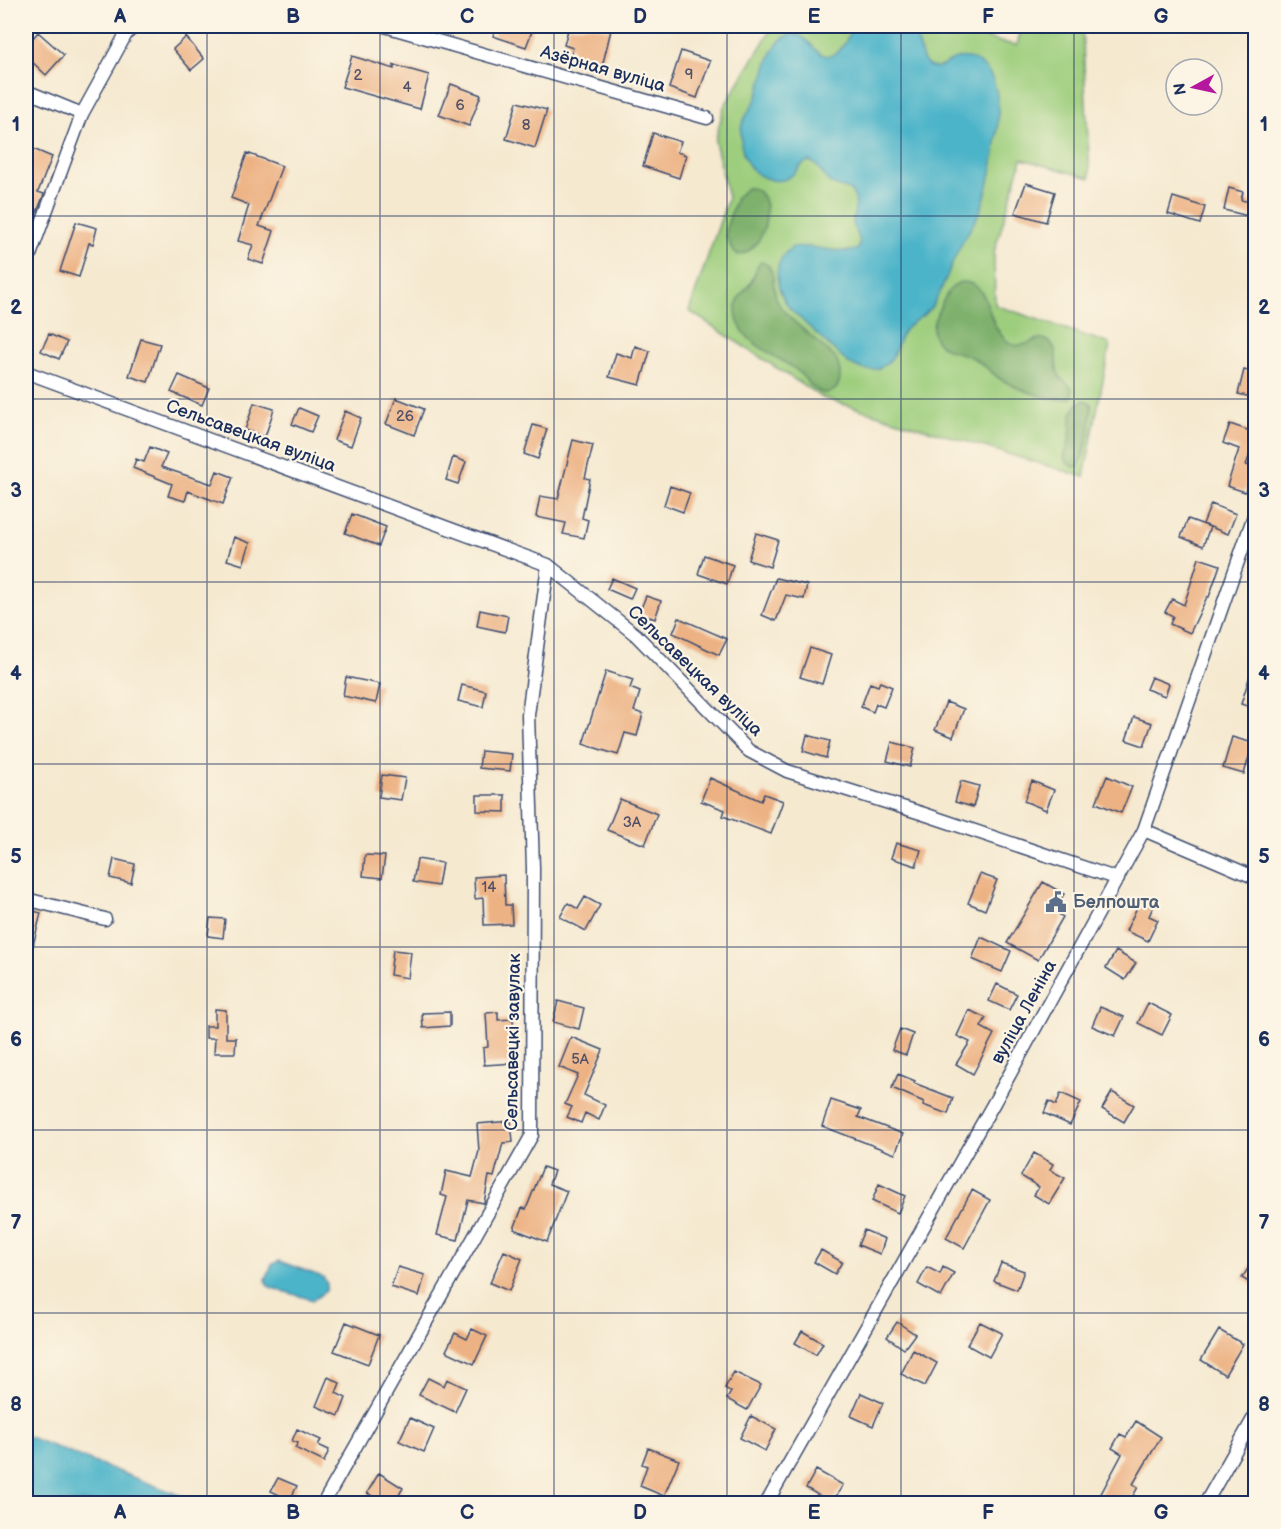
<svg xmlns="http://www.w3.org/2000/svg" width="1281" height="1529" font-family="'Balsamiq Sans',sans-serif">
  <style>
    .green { fill: #9dce7d; stroke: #5c7e6e; stroke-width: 1.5 }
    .forest { fill: #7eb16c; stroke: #4c7065; stroke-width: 1.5 }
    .water { fill: #4bb4c9; stroke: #337294; stroke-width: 1.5 }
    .building { fill: #edb284 }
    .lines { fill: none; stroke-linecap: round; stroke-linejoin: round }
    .street-casing { stroke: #3c4b6f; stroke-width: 15 }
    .street { stroke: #fff; stroke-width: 12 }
    .grid { fill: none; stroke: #1b2f5e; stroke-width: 1.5; stroke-opacity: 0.55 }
    .labels { text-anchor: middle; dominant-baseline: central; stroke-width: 4.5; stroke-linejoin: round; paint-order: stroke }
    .number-label { font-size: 15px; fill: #505068 }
    .street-label { font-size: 18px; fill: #1b2f5e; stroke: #fcf5e5 }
    .service-label { font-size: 18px; font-weight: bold; fill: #4e5e75; stroke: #fcf5e5; text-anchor: start }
    .neatline { fill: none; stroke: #1b2f5e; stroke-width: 2 }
    .grid-label { font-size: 20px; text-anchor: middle; font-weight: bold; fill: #1b2f5e }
  </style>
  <rect width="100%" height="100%" fill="#fcf5e5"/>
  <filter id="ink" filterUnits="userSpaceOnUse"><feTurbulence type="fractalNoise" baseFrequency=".0167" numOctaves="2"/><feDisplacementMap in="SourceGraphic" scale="12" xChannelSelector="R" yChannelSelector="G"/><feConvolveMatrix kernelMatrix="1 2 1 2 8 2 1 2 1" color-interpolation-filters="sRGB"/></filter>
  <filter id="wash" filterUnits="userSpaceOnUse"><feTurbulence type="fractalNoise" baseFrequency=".008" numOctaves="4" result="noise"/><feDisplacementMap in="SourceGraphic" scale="24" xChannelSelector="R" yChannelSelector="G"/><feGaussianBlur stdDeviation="1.35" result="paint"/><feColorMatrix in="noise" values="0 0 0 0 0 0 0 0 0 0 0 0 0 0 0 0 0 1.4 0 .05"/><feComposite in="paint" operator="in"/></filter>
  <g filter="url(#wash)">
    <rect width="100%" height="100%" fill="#f5e9d0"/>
    <path class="green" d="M 773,26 L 944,26 L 1000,42 L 1017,45 L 1022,26 L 1082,26 L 1090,178 L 1022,159 L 994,252 L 995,305 L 1110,344 L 1084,477 L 823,398 L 689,311 L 728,198 L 715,141 L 724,107 Z"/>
    <path class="forest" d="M 747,188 C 777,186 770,249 739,255 L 733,252 L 726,235 L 727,226 L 736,198 Z
      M 761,262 C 779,266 770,289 778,302 C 789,322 820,341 836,359 C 841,370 842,379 836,389 C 832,392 828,394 823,393 C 811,390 805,376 795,369 C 774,354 736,341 736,310 C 736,297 745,292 751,282 C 755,276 755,267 761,262 Z
      M 961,282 C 989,282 986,312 997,329 C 1019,364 1032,331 1048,341 C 1061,349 1053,364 1059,375 C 1061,380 1068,384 1072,388 L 1072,397 C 1059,406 1016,388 1002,380 C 992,374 984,364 973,358 C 960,351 940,352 934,336 C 930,326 937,314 941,305 C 946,295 950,286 961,282 Z
      M 1084,400 L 1091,403 C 1094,414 1085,457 1078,466 L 1074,467 L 1068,464 L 1064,457 C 1066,450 1069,444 1070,438 C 1072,423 1067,408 1084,400 Z"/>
    <path class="water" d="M 855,26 C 868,26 887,22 900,26 C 928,35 914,60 931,67 C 946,73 958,42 985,68 C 1011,93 992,178 981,209 C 975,223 966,235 959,249 C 949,267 944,289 932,306 C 925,317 913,320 905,330 C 896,341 897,357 885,365 C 872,374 859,369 847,362 L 790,309 C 775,289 770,262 793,247 C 811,244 846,256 858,249 C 863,238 854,232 853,222 C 853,212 859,204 853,194 C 848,186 839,189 832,184 C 822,178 821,165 809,161 C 801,163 798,170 792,175 C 780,186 761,179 751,168 C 742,158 740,143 741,129 C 743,117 750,111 755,101 C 764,84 767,45 787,36 C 810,26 815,68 837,52 C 846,46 848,34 855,26 Z
      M 279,1261 L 323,1277 L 327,1284 L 326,1291 L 313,1300 L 272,1288 L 267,1285 L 266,1279 L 272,1264 Z
      M 26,1437 L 29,1437 L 200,1503 L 46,1503 L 26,1495 Z"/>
    <g id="blocks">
      <path class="building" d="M 497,26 L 534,26 L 526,47 L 493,36 Z
        M 569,26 L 592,26 L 611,30 L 601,71 L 569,63 L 573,48 L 564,45 Z
        M 38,32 L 64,55 L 46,75 L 26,56 L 26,46 Z
        M 186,37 L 204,59 L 191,70 L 173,49 Z
        M 681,51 L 710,61 L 697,98 L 669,88 Z
        M 352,56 L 394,69 L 394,65 L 429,75 L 420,109 L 342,87 Z
        M 451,84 L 481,95 L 469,126 L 439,115 Z
        M 517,102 L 547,110 L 535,148 L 506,139 Z
        M 653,133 L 681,142 L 677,152 L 686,155 L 679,178 L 643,166 Z
        M 26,146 L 52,157 L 38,192 L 44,194 L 37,212 L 31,210 L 26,223 Z
        M 247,153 L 282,166 L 259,226 L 274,231 L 263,264 L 248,259 L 253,245 L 238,241 L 249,205 L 231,198 Z
        M 1026,183 L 1055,192 L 1046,222 L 1015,213 Z
        M 1229,188 L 1243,192 L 1241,200 L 1255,203 L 1252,217 L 1224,210 Z
        M 1173,197 L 1205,207 L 1200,224 L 1168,214 Z
        M 76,222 L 97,228 L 93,244 L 89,243 L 79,277 L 60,271 Z
        M 49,334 L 67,342 L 59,359 L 41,351 Z
        M 141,339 L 160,344 L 148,382 L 129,376 Z
        M 635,346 L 650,351 L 640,385 L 609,377 L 616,353 L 632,358 Z
        M 1244,370 L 1256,373 L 1256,398 L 1238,394 Z
        M 179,375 L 209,388 L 202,405 L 171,392 Z
        M 396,398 L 424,409 L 414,435 L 386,424 Z
        M 254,403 L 274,409 L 265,437 L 245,430 Z
        M 299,408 L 318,416 L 311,432 L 292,424 Z
        M 345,411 L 361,418 L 351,446 L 334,440 Z
        M 1230,424 L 1256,433 L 1256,438 L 1246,465 L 1253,467 L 1245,492 L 1227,486 L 1239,449 L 1223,443 Z
        M 533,425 L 547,429 L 538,459 L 524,454 Z
        M 573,440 L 593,445 L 585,478 L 590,479 L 582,518 L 588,520 L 584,538 L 563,534 L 566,523 L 536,517 L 540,496 L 558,499 Z
        M 150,447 L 167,454 L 161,467 L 212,484 L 217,471 L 233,477 L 223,504 L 188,491 L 185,501 L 168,496 L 172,484 L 133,468 L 136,459 L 144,462 Z
        M 453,457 L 466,462 L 458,484 L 446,480 Z
        M 670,486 L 690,493 L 683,512 L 664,505 Z
        M 1211,504 L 1236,514 L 1228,534 L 1203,524 Z
        M 352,514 L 386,527 L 379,546 L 345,533 Z
        M 1188,519 L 1210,527 L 1203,546 L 1181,537 Z
        M 756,533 L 778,540 L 770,567 L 748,560 Z
        M 234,537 L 250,543 L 243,565 L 227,560 Z
        M 704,555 L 733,565 L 727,584 L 698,574 Z
        M 1199,558 L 1220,565 L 1209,597 L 1207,597 L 1190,633 L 1170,624 L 1173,616 L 1165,612 L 1172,599 L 1184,605 Z
        M 612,578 L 635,588 L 630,599 L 607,589 Z
        M 776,578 L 807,585 L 804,599 L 786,595 L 776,621 L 762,615 Z
        M 646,596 L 661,601 L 655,619 L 639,613 Z
        M 480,610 L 508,616 L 505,632 L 477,626 Z
        M 679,618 L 727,639 L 719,655 L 673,633 Z
        M 810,648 L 831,655 L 822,684 L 800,677 Z
        M 1253,666 L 1256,666 L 1256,709 L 1241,704 Z
        M 606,671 L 633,680 L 630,688 L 640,692 L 634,711 L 643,714 L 637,736 L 625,733 L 618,755 L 583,744 Z
        M 346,677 L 380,684 L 376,703 L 343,696 Z
        M 1151,677 L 1169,684 L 1165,696 L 1146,689 Z
        M 880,682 L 892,687 L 884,707 L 876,704 L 873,712 L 861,707 L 870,683 L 878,686 Z
        M 462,685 L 486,691 L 483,707 L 458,701 Z
        M 946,702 L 964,709 L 953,737 L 935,730 Z
        M 1134,717 L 1152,723 L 1144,746 L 1126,740 Z
        M 807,735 L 830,741 L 826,758 L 803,751 Z
        M 1232,737 L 1253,743 L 1244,774 L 1223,768 Z
        M 892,742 L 915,748 L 910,767 L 887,761 Z
        M 481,751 L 512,754 L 510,771 L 479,768 Z
        M 382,775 L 405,778 L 401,800 L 379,797 Z
        M 1107,776 L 1132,787 L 1121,813 L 1096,803 Z
        M 710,778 L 761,801 L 764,794 L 783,801 L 771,834 L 723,816 L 725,810 L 701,801 Z
        M 961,781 L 979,786 L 973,807 L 955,802 Z
        M 1032,781 L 1054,790 L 1046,810 L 1024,801 Z
        M 477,795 L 505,795 L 505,812 L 477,811 Z
        M 620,799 L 657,814 L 645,845 L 607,830 Z
        M 896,843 L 921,850 L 916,866 L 891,858 Z
        M 365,855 L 385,856 L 382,878 L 363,876 Z
        M 114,859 L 135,864 L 131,883 L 110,878 Z
        M 417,859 L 442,863 L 438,886 L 413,882 Z
        M 980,874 L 997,880 L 985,910 L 968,903 Z
        M 504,875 L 505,905 L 511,905 L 512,924 L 484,925 L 483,898 L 475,899 L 474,877 Z
        M 1043,882 L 1064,894 L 1054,911 L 1063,917 L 1038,960 L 1007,943 Z
        M 585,897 L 600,905 L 586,931 L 560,917 L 568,903 L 578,909 Z
        M 1140,901 L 1153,907 L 1149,916 L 1158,920 L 1148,941 L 1126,931 Z
        M 26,909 L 41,913 L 30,958 L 26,957 Z
        M 210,918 L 225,919 L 223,938 L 208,936 Z
        M 981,937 L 1011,951 L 1002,972 L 972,959 Z
        M 393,950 L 411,952 L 408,978 L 390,975 Z
        M 1116,951 L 1136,963 L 1125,980 L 1106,968 Z
        M 997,984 L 1017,994 L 1009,1010 L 989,1001 Z
        M 558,1001 L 584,1008 L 579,1029 L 553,1022 Z
        M 1148,1003 L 1172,1015 L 1162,1035 L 1138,1023 Z
        M 1100,1007 L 1124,1017 L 1115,1036 L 1092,1026 Z
        M 215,1009 L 226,1010 L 226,1038 L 236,1038 L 235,1053 L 214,1053 L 215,1038 L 206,1038 L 206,1026 L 215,1026 Z
        M 969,1010 L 986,1018 L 981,1027 L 994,1034 L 973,1074 L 956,1064 L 970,1042 L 957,1036 Z
        M 450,1012 L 450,1026 L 423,1028 L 422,1013 Z
        M 498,1012 L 498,1020 L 513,1019 L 514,1046 L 517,1046 L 518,1063 L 484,1065 L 483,1048 L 488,1047 L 486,1013 Z
        M 900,1029 L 913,1034 L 906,1055 L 892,1050 Z
        M 571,1037 L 603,1050 L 584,1095 L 605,1105 L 599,1120 L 585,1113 L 581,1123 L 567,1117 L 572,1107 L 565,1104 L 578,1075 L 559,1067 Z
        M 898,1074 L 915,1081 L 914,1083 L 953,1098 L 948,1114 L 923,1105 L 924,1102 L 892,1088 Z
        M 1112,1092 L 1134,1105 L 1124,1122 L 1102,1109 Z
        M 1061,1093 L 1081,1102 L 1070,1125 L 1044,1113 L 1049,1101 L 1056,1105 Z
        M 831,1100 L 861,1110 L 858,1117 L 903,1134 L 895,1154 L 822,1126 Z
        M 511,1121 L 513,1142 L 503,1143 L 494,1177 L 489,1176 L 484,1203 L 468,1200 L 458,1240 L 437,1235 L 447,1197 L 441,1195 L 446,1171 L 472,1177 L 479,1151 L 477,1124 Z
        M 1034,1153 L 1053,1164 L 1050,1170 L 1065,1178 L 1049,1204 L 1034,1195 L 1039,1187 L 1021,1176 Z
        M 543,1167 L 554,1171 L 549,1184 L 567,1191 L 547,1242 L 514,1229 L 522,1208 L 526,1209 Z
        M 879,1184 L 905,1196 L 898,1213 L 872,1201 Z
        M 972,1190 L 990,1200 L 964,1248 L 946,1238 Z
        M 864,1230 L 885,1239 L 880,1254 L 858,1245 Z
        M 821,1250 L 842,1262 L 835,1274 L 814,1262 Z
        M 504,1251 L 522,1259 L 509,1291 L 490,1283 Z
        M 1256,1256 L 1256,1287 L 1242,1278 Z
        M 1001,1263 L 1024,1271 L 1017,1290 L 994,1281 Z
        M 398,1267 L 425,1275 L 419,1296 L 391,1287 Z
        M 927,1267 L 940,1274 L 943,1267 L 954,1273 L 941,1297 L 918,1284 Z
        M 346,1322 L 379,1335 L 368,1364 L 334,1351 Z
        M 897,1322 L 915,1334 L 904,1349 L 887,1337 Z
        M 980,1322 L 1002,1333 L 989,1357 L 967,1345 Z
        M 472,1329 L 487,1336 L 474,1364 L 446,1351 L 455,1333 L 467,1339 Z
        M 1219,1330 L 1243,1344 L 1225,1375 L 1201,1360 Z
        M 802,1331 L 823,1343 L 816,1355 L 795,1343 Z
        M 913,1350 L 937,1363 L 925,1386 L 901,1374 Z
        M 734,1372 L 761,1385 L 747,1410 L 727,1399 L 731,1392 L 725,1388 Z
        M 328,1377 L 340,1383 L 336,1393 L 346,1398 L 339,1416 L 316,1406 Z
        M 428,1378 L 444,1386 L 447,1379 L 466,1388 L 455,1412 L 419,1395 Z
        M 861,1393 L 883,1403 L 873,1426 L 851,1416 Z
        M 751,1416 L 776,1429 L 765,1451 L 740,1438 Z
        M 410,1418 L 434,1429 L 424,1452 L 399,1441 Z
        M 1136,1421 L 1161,1437 L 1133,1484 L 1138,1487 L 1129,1503 L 1096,1503 L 1122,1454 L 1112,1448 L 1120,1434 L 1126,1437 Z
        M 297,1429 L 321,1440 L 318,1445 L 329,1450 L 324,1462 L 295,1448 L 298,1443 L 292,1441 Z
        M 648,1448 L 679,1460 L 664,1496 L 640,1486 L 647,1466 L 642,1464 Z
        M 816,1470 L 843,1485 L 832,1503 L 806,1488 Z
        M 379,1473 L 403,1488 L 394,1503 L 384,1503 L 367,1493 Z
        M 278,1478 L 297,1486 L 290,1500 L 271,1491 Z"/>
    </g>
  </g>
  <g filter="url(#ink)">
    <use href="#blocks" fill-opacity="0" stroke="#3c4b6f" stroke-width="1.5"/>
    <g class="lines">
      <defs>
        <path id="street" d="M 385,26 L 707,118
          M 26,91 L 82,114
          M 26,266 L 82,114 L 126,34 L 135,26
          M 26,372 L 548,565 L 636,635 L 749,751 L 787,771 L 924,814 L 1118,879
          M 1144,830 L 1256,878
          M 26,899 L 105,919
          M 323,1504 L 532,1135 L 533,868 L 528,715 L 548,565
          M 766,1504 L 995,1101 L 1144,830 L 1256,510
          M 1205,1504 L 1256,1414"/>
      </defs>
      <use href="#street" class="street-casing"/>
      <use href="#street" class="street"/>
    </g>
  </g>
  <path class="grid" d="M 207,26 L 207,1504M 380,26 L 380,1504M 554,26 L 554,1504M 727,26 L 727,1504M 901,26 L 901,1504M 1074,26 L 1074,1504M 26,216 L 1256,216M 26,399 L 1256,399M 26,582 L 1256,582M 26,764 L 1256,764M 26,947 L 1256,947M 26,1130 L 1256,1130M 26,1313 L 1256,1313"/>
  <defs>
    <symbol id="civic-bare" viewBox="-9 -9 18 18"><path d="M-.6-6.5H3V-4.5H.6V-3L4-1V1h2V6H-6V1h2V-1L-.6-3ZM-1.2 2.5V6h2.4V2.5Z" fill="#5c6f8a" stroke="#fcf5e5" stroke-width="2.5" paint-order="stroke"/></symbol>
  </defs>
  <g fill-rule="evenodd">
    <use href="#civic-bare" x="1041" y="887" width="30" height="30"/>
  </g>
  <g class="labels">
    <g class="number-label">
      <text x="689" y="74">9</text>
      <text x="358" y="75">2</text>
      <text x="407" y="87">4</text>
      <text x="460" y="105">6</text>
      <text x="526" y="125">8</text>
      <text x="405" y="416">26</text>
      <text x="632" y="822">3А</text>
      <text x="489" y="887">14</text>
      <text x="580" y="1059">5А</text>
    </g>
    <g class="street-label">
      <text transform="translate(603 69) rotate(16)">Азёрная вуліца</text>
      <text transform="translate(251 436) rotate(20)">Сельсавецкая вуліца</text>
      <text transform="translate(695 671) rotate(44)">Сельсавецкая вуліца</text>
      <text transform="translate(1024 1012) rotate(-61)">вуліца Леніна</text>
      <text transform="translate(513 1042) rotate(-89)">Сельсавецкі завулак</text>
    </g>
    <g class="service-label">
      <text x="1073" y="902">Белпошта</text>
    </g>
  </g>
  <rect width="1281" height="1529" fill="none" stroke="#fcf5e5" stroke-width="66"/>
  <g transform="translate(1194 87) rotate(262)"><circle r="28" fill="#fcf5e5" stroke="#a2a6af" stroke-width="1.5"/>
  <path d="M0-4.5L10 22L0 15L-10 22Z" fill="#b5179e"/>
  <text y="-9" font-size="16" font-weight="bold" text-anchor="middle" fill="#1b2f5e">N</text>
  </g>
  <rect x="33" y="33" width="1215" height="1463" class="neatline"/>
  <g class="grid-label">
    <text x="120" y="23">A</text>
    <text x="293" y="23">B</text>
    <text x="467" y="23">C</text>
    <text x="640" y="23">D</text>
    <text x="814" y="23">E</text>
    <text x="988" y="23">F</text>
    <text x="1161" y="23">G</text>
    <text x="16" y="131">1</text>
    <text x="1264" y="131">1</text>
    <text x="16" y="314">2</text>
    <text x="1264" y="314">2</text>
    <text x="16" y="497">3</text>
    <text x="1264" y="497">3</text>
    <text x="16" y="680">4</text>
    <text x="1264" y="680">4</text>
    <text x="16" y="863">5</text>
    <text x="1264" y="863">5</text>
    <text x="16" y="1046">6</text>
    <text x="1264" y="1046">6</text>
    <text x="16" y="1229">7</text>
    <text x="1264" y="1229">7</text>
    <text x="16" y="1411">8</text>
    <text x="1264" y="1411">8</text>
    <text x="120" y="1519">A</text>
    <text x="293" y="1519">B</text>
    <text x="467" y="1519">C</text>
    <text x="640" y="1519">D</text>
    <text x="814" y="1519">E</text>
    <text x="988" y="1519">F</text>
    <text x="1161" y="1519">G</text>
  </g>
</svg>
